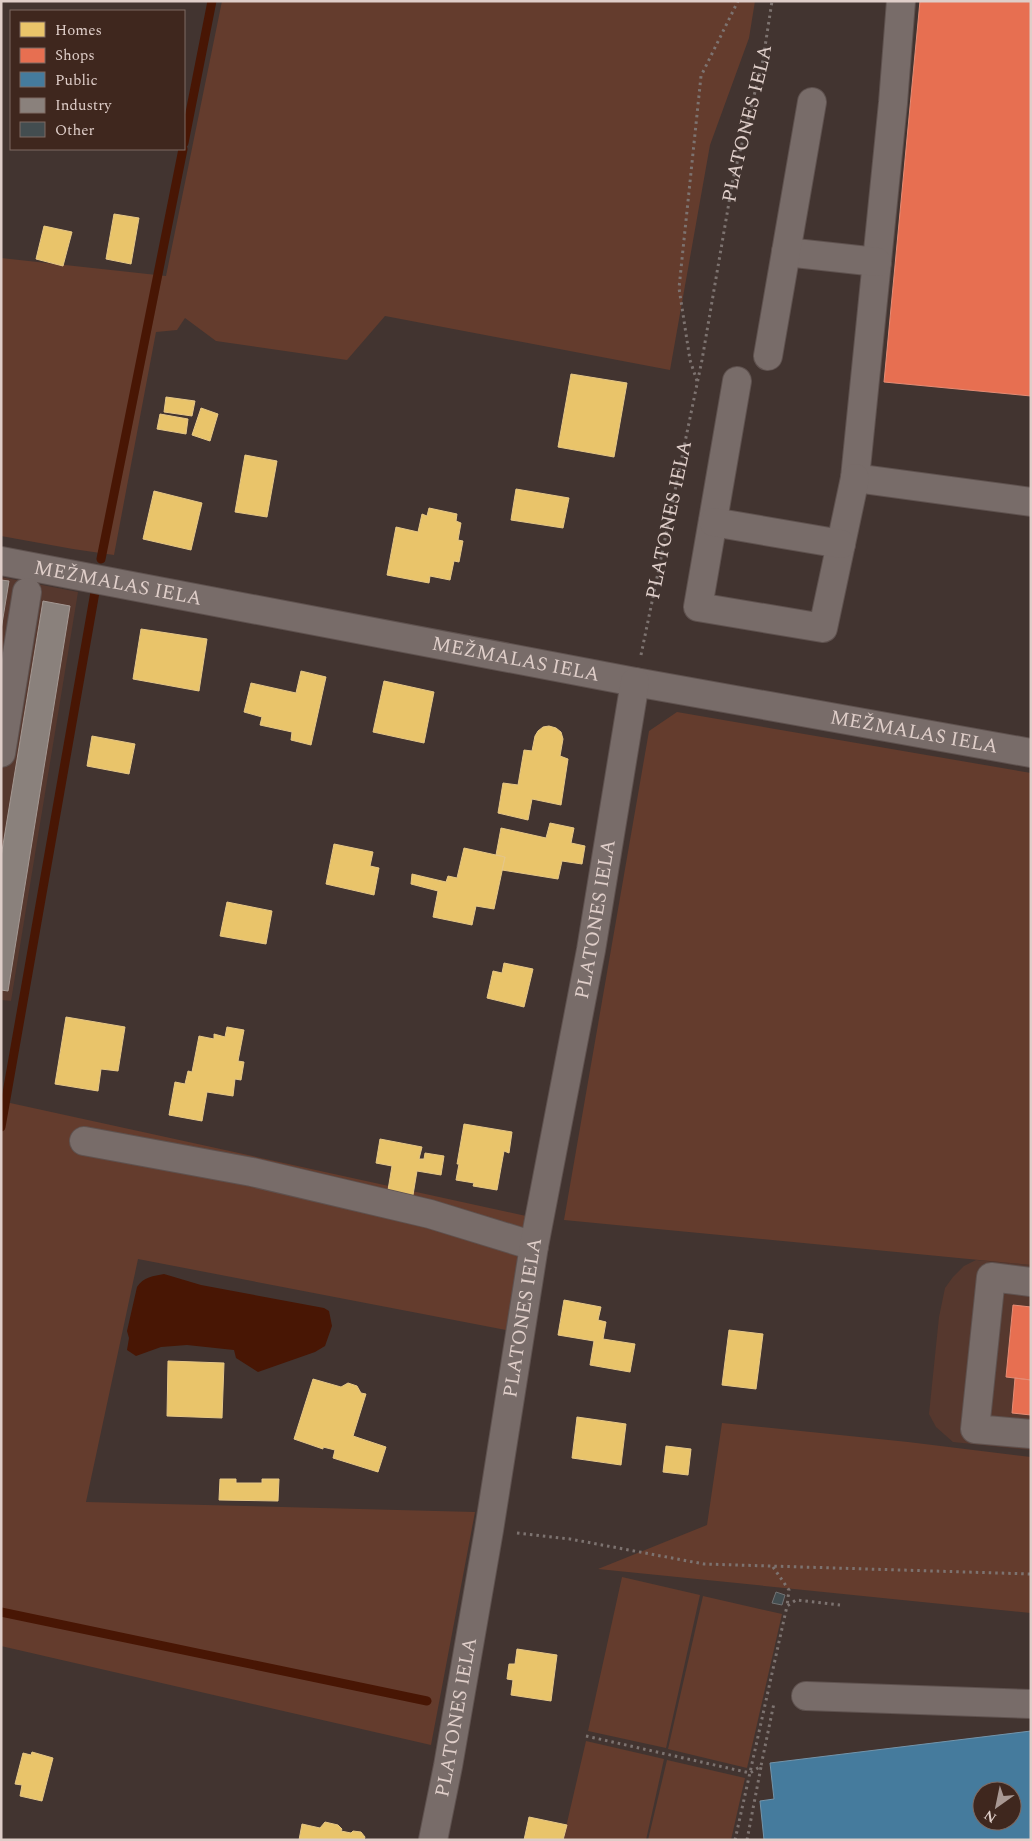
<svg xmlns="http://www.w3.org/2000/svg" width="1032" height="1841" font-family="Spectral,serif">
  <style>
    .built { fill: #56382e }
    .green { fill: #643c2d }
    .water { fill: #481604 }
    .homes { fill: #e9c46a; stroke: #e6c786 }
    .shops { fill: #e76f51; stroke: #e58c75 }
    .public { fill: #457b9d; stroke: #7394aa; fill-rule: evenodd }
    .industry { fill: #8a817c; stroke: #a49893 }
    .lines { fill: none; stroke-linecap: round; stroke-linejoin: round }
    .stream { stroke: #481604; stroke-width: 9 }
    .building { fill: #434d50; stroke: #727273 }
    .minor-casing { stroke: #5f524f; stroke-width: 30 }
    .path { stroke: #7d7370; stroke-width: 3; stroke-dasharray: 2.5 4; stroke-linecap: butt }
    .minor { stroke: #786c69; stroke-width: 28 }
    .labels { text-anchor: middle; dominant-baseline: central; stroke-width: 5; stroke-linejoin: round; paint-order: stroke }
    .street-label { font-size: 20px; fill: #dfcec9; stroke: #3f271e }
  </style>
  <rect width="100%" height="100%" fill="#423430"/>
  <path class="built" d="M 1,577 L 78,592 L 11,1001 L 1,1000 Z
    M 976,1260 L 1031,1265 L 1031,1450 L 953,1442 L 936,1427 L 929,1414 L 939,1317 L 945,1288 L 953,1277 L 964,1266 Z"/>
  <path class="green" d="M 222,1 L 755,1 L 749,38 L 710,145 L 670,370 L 385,316 L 347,360 L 216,341 L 185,318 L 177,330 L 156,332 L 114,555 L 73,549 L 1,536 L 1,258 L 166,276 Z
    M 677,712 L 1031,773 L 1031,1265 L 564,1220 L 649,731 Z
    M 1,1101 L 526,1216 L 506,1330 L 138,1259 L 86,1502 L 475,1512 L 431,1745 L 1,1646 Z
    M 722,1423 L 908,1442 L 1031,1457 L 1031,1613 L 598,1569 L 707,1525 Z
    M 622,1577 L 700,1595 L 666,1748 L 588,1731 Z
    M 703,1596 L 782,1614 L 747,1768 L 668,1749 Z
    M 586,1741 L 664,1759 L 646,1840 L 563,1840 Z
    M 667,1760 L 745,1778 L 731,1840 L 648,1840 Z"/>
  <path class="water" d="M 164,1274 L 201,1285 L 324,1308 L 329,1311 L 332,1326 L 325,1346 L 315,1352 L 258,1372 L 236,1358 L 234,1350 L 187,1345 L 161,1347 L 136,1356 L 127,1350 L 129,1338 L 127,1331 L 137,1287 C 143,1277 154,1276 164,1274 Z"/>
  <path class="homes" d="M 114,214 L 139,218 L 131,264 L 106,259 Z
    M 44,226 L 72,232 L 63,266 L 36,259 Z
    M 571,374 L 627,383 L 614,457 L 558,447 Z
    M 166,397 L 195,401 L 192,416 L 164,412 Z
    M 201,408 L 218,414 L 210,441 L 192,435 Z
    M 160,414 L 188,419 L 186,434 L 157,429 Z
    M 245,455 L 277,461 L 267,517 L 235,512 Z
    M 516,489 L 569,498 L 563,528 L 511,520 Z
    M 154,491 L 202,503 L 191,550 L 143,539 Z
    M 429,508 L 457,514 L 456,521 L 461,523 L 458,540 L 463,541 L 459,562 L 454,561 L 450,580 L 430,576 L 429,583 L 387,575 L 396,527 L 418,532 L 422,514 L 427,516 Z
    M 141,629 L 207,639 L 199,691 L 133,679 Z
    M 301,671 L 326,677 L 311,745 L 291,740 L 292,732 L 260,725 L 262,717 L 244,712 L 251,683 L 296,693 Z
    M 384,681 L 434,692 L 424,743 L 373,732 Z
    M 549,726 L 556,728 L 561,732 L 563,739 L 560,756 L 568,759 L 561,805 L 532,799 L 528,820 L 498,813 L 503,783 L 518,785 L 524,750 L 532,751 L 535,736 L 538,731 L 543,727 Z
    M 92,736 L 135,744 L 129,774 L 87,766 Z
    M 550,823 L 574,828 L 571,843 L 585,846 L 582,864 L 562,861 L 558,879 L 502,870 L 505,857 L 496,855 L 501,828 L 546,838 Z
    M 334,844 L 373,852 L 370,866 L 379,868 L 374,895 L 326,884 Z
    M 464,848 L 505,857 L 494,909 L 476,906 L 472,925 L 433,917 L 438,891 L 411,884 L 412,874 L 446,882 L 448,876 L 457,878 Z
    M 227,902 L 272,911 L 266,944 L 220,936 Z
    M 504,963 L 533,969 L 524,1007 L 487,998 L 493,971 L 502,973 Z
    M 66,1017 L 125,1027 L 118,1071 L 101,1069 L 98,1091 L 55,1084 Z
    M 227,1027 L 244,1030 L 238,1061 L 244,1062 L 241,1080 L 235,1079 L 233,1096 L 207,1092 L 202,1121 L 169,1115 L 175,1082 L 185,1084 L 188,1071 L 192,1072 L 199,1036 L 214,1039 L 214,1034 L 225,1037 Z
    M 464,1124 L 512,1132 L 509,1153 L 504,1151 L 497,1190 L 473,1186 L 474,1183 L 456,1180 L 459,1164 L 457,1164 Z
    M 380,1139 L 422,1147 L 419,1159 L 424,1159 L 425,1153 L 444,1156 L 441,1175 L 417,1171 L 413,1195 L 388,1190 L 392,1166 L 376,1163 Z
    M 564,1300 L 601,1307 L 598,1320 L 606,1322 L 603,1339 L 635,1344 L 630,1372 L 590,1365 L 594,1341 L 558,1335 Z
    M 729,1330 L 763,1334 L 756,1389 L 722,1385 Z
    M 168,1361 L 224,1363 L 222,1418 L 167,1416 Z
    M 313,1379 L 341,1387 L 348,1383 L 357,1386 L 361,1393 L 366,1394 L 353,1436 L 386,1447 L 378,1472 L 333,1458 L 335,1450 L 323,1447 L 323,1449 L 294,1439 Z
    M 577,1417 L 626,1424 L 621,1465 L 572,1458 Z
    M 666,1446 L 691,1449 L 688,1475 L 663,1472 Z
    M 220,1479 L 236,1479 L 236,1483 L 262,1483 L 262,1479 L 279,1479 L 278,1501 L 219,1500 Z
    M 517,1649 L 557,1655 L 551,1701 L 511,1695 L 513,1680 L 507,1679 L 509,1664 L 515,1664 Z
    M 32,1752 L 53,1758 L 42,1801 L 20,1796 L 22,1785 L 15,1784 L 23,1753 L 31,1755 Z
    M 529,1817 L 567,1825 L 563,1840 L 524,1840 Z
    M 325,1822 L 338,1825 L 342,1829 L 341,1831 L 351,1833 L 353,1831 L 361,1832 L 365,1837 L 364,1840 L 299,1840 L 302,1824 L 320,1828 Z"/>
  <path class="shops" d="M 920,1 L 1031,1 L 1031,396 L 884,382 Z
    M 1013,1305 L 1031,1307 L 1031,1380 L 1006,1377 Z
    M 1015,1378 L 1031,1380 L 1031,1415 L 1012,1413 Z"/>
  <path class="public" d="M 1031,1731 L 1031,1840 L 764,1840 L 760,1801 L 774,1799 L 770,1763 ZM 982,1791 L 1012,1791 L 1012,1821 L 982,1821 Z"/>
  <path class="industry" d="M 1,580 L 9,581 L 1,630 Z
    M 43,601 L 70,606 L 8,991 L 1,990 L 1,857 Z"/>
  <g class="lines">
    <path class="stream" d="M 184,143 L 212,1
      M 101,559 L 183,149
      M 1,1127 L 95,592
      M 1,1612 L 427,1701"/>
  </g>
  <path class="building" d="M 776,1592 L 785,1595 L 782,1605 L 772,1603 Z"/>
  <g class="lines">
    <defs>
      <g id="minor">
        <path d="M 901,1 L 893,103 L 855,478 L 1031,502"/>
        <path d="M 786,252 L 877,262"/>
        <path d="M 768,356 L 812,102"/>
        <path d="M 737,381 L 698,607 L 823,628 L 855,478"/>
        <path d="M 713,522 L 841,544"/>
        <path id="s2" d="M 1,561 L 635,682 L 1031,753"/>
        <path d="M 1,753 L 27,592"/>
        <path d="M 84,1141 L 252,1172 L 430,1214 L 534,1246"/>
        <path d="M 1031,1282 L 991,1277 L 975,1429 L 1031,1434"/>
        <path d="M 806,1696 L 1031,1704"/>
        <path id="s3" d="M 433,1840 L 448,1766 L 489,1530 L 534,1246 L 591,950 L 635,682"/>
      </g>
    </defs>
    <use href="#minor" class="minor-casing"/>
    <g class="path">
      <path d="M 697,381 L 690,360 L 679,288 L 701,76 L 738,1"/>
      <path id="s1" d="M 641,655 L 702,360 L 733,179 L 763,60 L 772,1"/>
      <path d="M 517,1533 L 570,1539 L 704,1564 L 1031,1574"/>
      <path d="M 773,1567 L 789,1590 L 787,1606"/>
      <path d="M 586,1736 L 750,1773 L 761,1766 L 774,1703"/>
      <path d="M 735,1840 L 787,1606 L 796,1600 L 840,1605"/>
      <path d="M 747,1840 L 761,1767"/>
    </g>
    <use href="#minor" class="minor"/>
  </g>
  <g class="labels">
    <g class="street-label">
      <text stroke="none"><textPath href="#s1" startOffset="542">PLATONES IELA</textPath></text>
      <text stroke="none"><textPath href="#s1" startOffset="138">PLATONES IELA</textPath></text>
      <text stroke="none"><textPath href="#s2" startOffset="119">MEŽMALAS IELA</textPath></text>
      <text stroke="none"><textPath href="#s2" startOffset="524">MEŽMALAS IELA</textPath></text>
      <text stroke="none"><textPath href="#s2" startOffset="929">MEŽMALAS IELA</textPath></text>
      <text stroke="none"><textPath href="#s3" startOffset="935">PLATONES IELA</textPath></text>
      <text stroke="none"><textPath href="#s3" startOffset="530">PLATONES IELA</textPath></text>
      <text stroke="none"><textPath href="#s3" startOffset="125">PLATONES IELA</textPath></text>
    </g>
  </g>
  <rect width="1032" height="1841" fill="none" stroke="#dfcec9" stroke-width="5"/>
  <rect x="10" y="10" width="175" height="140" fill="#3f271e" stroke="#7f6a62"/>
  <rect x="20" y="22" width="25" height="15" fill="#e9c46a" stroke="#7f6a62"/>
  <text x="55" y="35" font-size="15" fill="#dfcec9">Homes</text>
  <rect x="20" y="48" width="25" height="15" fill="#e76f51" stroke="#7f6a62"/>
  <text x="55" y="60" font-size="15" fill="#dfcec9">Shops</text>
  <rect x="20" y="72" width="25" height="15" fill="#457b9d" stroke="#7f6a62"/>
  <text x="55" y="85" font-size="15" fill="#dfcec9">Public</text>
  <rect x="20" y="98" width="25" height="15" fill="#8a817c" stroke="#7f6a62"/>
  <text x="55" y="110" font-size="15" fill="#dfcec9">Industry</text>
  <rect x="20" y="122" width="25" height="15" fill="#434d50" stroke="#7f6a62"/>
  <text x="55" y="135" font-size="15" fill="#dfcec9">Other</text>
  <g transform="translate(997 1806) rotate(213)"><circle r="24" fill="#3f271e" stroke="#7f6a62"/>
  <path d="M0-4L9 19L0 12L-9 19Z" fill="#a89893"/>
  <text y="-8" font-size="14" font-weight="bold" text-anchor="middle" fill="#dfcec9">N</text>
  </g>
</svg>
